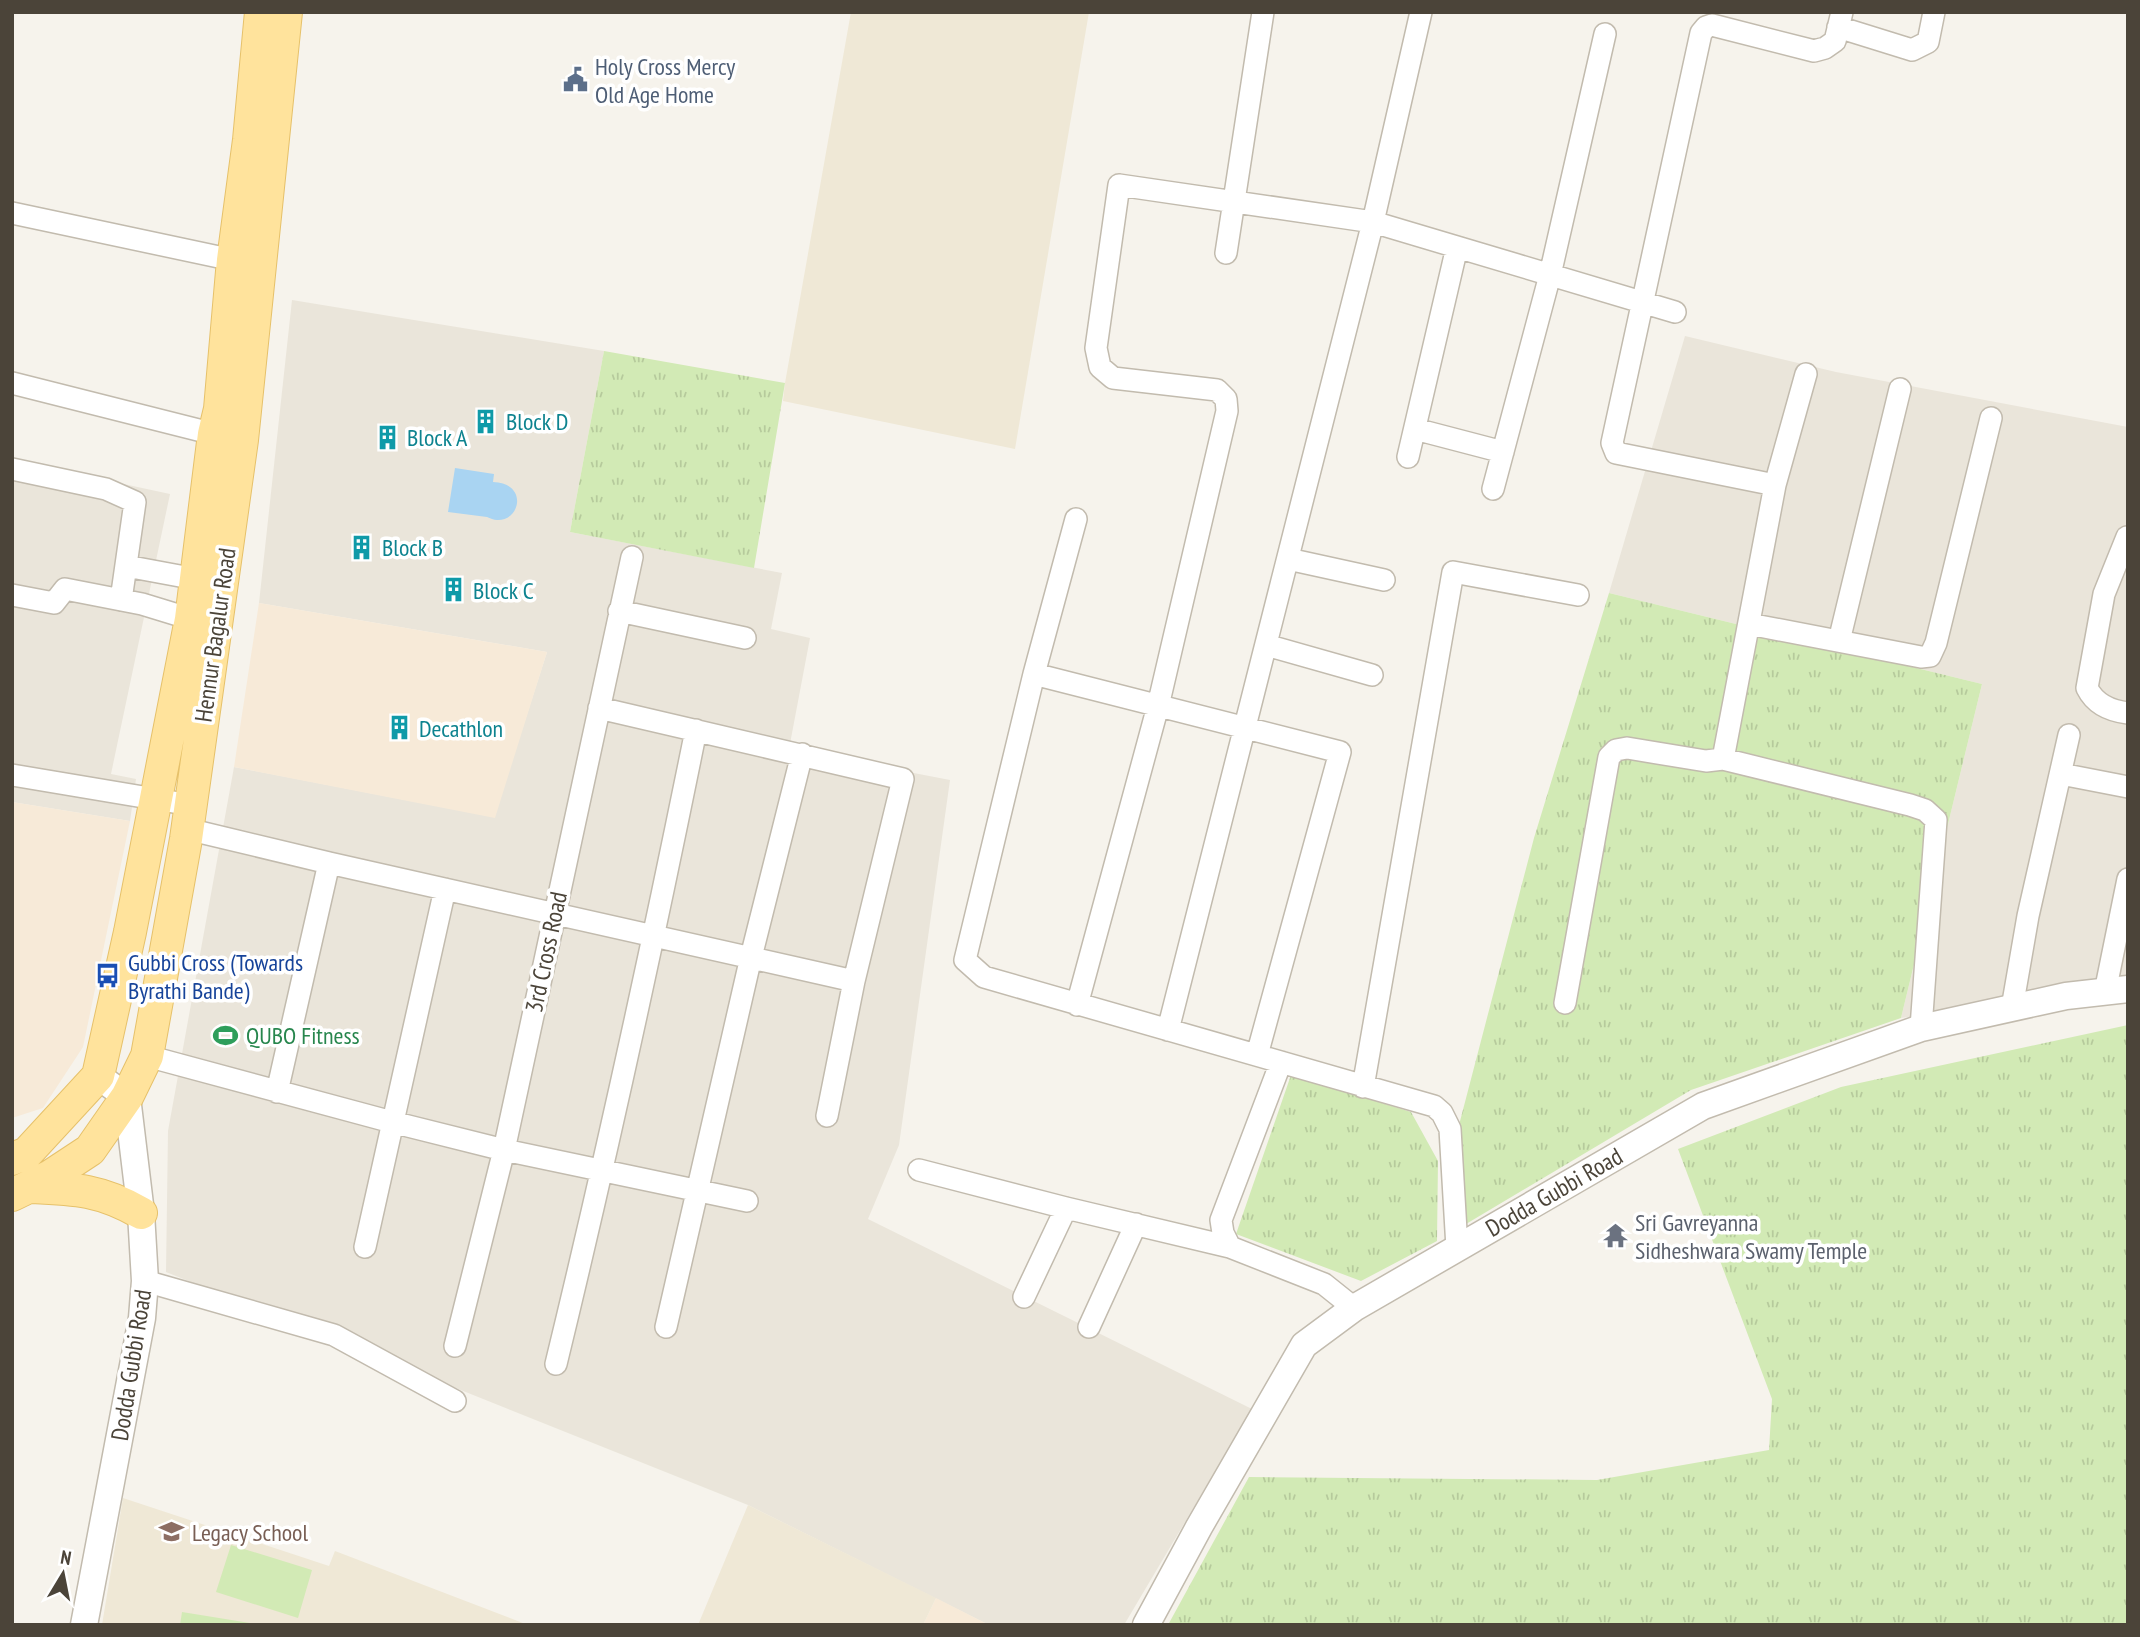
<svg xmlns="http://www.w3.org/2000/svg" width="2140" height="1637" font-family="'PT Sans Narrow',sans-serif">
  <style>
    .residential { fill: #eae5da }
    .commercial { fill: #f7ead8 }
    .education { fill: #efe8d6 }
    .grass { fill: url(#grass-tufts) }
    .garden { fill: #d2eab5 }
    .water { fill: #a9d4f2 }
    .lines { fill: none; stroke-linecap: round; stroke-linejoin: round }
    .minor-casing { stroke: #c2bbae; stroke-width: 24 }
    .tertiary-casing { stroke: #c2bbae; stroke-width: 29 }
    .primary-casing { stroke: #e6c16a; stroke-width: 34 }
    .minor { stroke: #fff; stroke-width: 21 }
    .tertiary { stroke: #fff; stroke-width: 26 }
    .primary { stroke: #ffe39c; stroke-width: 32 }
    .labels { text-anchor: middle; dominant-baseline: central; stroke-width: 7; stroke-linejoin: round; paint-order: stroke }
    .service-label { font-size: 24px; fill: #4e5e75; stroke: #fff; text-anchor: start }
    .culture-label { font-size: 24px; fill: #0d838f; stroke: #fff; text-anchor: start }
    .street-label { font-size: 24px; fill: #4b4439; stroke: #fff }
    .transit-label { font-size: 24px; fill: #164399; stroke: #fff; text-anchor: start }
    .leisure-label { font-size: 24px; fill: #27864d; stroke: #fff; text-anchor: start }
    .worship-label { font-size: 24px; fill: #5b616d; stroke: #fff; text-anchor: start }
    .education-label { font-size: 24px; fill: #785e54; stroke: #fff; text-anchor: start }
  </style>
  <defs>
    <pattern id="grass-tufts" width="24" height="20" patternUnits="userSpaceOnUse" patternTransform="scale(1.75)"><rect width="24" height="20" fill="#d2eab5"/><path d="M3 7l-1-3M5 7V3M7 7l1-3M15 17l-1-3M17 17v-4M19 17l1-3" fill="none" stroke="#b6ca9c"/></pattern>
  </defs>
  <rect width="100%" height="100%" fill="#f6f3ec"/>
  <path class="residential" d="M 292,300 L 604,351 L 570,532 L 782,573 L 771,629 L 810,638 L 789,749 L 950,780 L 899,1145 L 868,1219 L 1252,1409 L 1124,1625 L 989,1625 L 748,1505 L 166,1272 L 168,1131 L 234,767 L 494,817 L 547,652 L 259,603 Z
    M 1685,336 L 1836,372 L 2128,427 L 2128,983 L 1901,1018 L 1982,684 L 1609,593 Z
    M 12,460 L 170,494 L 111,774 L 136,779 L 130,821 L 12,802 Z"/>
  <path class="commercial" d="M 259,603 L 547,652 L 495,818 L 234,767 Z
    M 12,802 L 130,821 L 83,1047 L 43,1108 L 12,1118 Z
    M 936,1598 L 989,1625 L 923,1625 Z"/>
  <path class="education" d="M 851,12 L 1089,12 L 1015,449 L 783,401 L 785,383 Z
    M 123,1498 L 329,1566 L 335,1551 L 528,1625 L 102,1625 Z
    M 748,1505 L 936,1598 L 923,1625 L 698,1625 Z"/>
  <path class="grass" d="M 604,351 L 785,383 L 754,568 L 570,532 Z
    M 1609,593 L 1982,684 L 1901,1018 L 1691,1090 L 1461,1227 L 1459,1125 L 1534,838 Z
    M 2128,1025 L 2128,1625 L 1168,1625 L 1249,1477 L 1597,1480 L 1769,1450 L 1772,1399 L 1678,1149 L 1841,1087 Z
    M 1291,1075 L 1411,1112 L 1438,1161 L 1437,1241 L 1361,1281 L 1236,1234 Z"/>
  <path class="garden" d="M 231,1545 L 312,1570 L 298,1618 L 216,1592 Z
    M 182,1612 L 262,1625 L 180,1625 Z"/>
  <path class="water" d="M 455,468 L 494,474 L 493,482 C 528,483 521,521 497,520 C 494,520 490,518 487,517 C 474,515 461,514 448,512 Z"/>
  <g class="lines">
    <defs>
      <path id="minor" d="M 1838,27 L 1912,50 L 1928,42 L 1934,12
        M 12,213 L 233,260
        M 1226,253 L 1263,12
        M 12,383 L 226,437
        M 1415,429 L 1503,452
        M 1408,457 L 1457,247
        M 12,469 L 106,489 L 135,502 L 121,600
        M 1775,485 L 1616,453 L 1612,443 L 1701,33 L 1706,27 L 1712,25 L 1814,51 L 1825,48 L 1835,41 L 1842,12
        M 1493,489 L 1550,275 L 1605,34
        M 1076,519 L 1034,674 L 965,960 L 984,977 L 1434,1106 L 1442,1113 L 1450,1129 L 1457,1248
        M 2127,537 L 2104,594 L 2087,688 C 2095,704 2110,711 2128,713
        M 1288,559 L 1384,580
        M 126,566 L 196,579
        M 12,595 L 54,603 L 65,589 L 142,604 L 191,619
        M 619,611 L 745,638
        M 1749,624 L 1921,657 L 1930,656 L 1936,643 L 1991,418
        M 1839,641 L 1900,389
        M 1266,645 L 1372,675
        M 1034,674 L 1340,752 L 1257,1055
        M 599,708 L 903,779 L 854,981 L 827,1116
        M 1723,759 L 1775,485 L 1806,374
        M 2061,774 L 2128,787
        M 12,775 L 191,805
        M 187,829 L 329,863
        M 2105,992 L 2128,879
        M 1565,1003 L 1609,757 L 1616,750 L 1627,748 L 1706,761 L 1723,759 L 1910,805 L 1925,810 L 1936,820 L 1921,1028
        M 1077,1005 L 1158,706 L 1227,411 L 1226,399 L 1217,390 L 1113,378 L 1100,367 L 1096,348 L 1119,185 L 1373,222 L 1675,312
        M 2012,1008 L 2028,916 L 2069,735
        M 1168,1030 L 1373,222 L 1421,12
        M 147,1056 L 392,1122 L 504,1150 L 747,1201
        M 1281,1062 L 1221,1220 L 1223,1233 L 1230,1247 L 1324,1284 L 1354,1308
        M 1363,1087 L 1453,572 L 1578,595
        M 277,1092 L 329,863 L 854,981
        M 919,1170 L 1066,1208 L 1230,1247
        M 365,1247 L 445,889
        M 145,1281 L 334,1335 L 455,1401
        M 1024,1297 L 1066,1208
        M 666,1327 L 751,957 L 802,754
        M 1089,1327 L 1136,1224
        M 455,1346 L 504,1150 L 632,557
        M 556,1364 C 607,1154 653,943 696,730"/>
      <path id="tertiary" d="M 84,1625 L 142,1318 L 145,1281 L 141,1213 L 127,1097 L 98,1076
        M 1146,1625 L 1199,1527 L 1304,1345 L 1354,1308 L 1703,1106 L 1921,1028 L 2066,996 L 2128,989"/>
      <path id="primary" d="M 12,1159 L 27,1153 L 98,1076 L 130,932 L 191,619 L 214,434 L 220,409 L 233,260 L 249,140 L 261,12
        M 31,1187 C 76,1189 101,1190 141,1213
        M 12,1195 L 49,1177 L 90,1150 L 127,1097 L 147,1056 L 186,839 L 242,440 L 286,12"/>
    </defs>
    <use href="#minor" class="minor-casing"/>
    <use href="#tertiary" class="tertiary-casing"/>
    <use href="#primary" class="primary-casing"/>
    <use href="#minor" class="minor"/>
    <use href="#tertiary" class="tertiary"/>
    <use href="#primary" class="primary"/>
  </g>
  <defs>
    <symbol id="civic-bare" viewBox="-9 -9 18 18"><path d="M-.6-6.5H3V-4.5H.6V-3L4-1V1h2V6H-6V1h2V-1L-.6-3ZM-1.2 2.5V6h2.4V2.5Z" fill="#5c6f8a" stroke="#fff" stroke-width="2.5" paint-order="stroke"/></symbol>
    <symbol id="building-bare" viewBox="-9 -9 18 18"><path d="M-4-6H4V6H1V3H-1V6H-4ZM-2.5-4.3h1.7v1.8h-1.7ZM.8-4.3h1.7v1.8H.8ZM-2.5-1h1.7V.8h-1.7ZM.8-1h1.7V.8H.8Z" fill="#0f9aa8" stroke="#fff" stroke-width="2.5" paint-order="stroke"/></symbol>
    <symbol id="bus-bare" viewBox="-9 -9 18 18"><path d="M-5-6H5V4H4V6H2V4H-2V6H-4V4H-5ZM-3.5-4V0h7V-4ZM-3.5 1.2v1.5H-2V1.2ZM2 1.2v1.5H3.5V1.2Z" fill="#1a4fb4" stroke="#fff" stroke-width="2.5" paint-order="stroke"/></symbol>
    <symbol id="stadium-bare" viewBox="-9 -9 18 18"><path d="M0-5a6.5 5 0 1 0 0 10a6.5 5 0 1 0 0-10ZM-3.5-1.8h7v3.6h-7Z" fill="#2e9e5b" stroke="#fff" stroke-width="2.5" paint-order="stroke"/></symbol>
    <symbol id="temple-bare" viewBox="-9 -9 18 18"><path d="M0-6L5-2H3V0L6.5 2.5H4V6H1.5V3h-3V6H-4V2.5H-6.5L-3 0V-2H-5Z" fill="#6b7280" stroke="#fff" stroke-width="2.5" paint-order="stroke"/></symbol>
    <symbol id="school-bare" viewBox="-9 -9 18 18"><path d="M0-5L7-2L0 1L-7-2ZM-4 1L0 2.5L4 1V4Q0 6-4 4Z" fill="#8d6e63" stroke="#fff" stroke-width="2.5" paint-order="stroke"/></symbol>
  </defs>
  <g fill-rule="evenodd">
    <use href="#civic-bare" x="558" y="62" width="35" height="35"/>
    <use href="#building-bare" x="468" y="404" width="35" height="35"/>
    <use href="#building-bare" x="370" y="420" width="35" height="35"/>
    <use href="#building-bare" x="344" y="530" width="35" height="35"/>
    <use href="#building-bare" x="436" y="572" width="35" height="35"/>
    <use href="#building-bare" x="382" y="710" width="35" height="35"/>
    <use href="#bus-bare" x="90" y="958" width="35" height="35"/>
    <use href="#stadium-bare" x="208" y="1018" width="35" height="35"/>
    <use href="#temple-bare" x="1598" y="1218" width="35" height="35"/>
    <use href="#school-bare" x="154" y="1514" width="35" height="35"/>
  </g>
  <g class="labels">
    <g class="service-label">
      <text x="595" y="66">Holy Cross Mercy<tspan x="595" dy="28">Old Age Home</tspan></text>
    </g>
    <g class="culture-label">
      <text x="506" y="421">Block D</text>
      <text x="407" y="437">Block A</text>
      <text x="382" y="547">Block B</text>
      <text x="473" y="590">Block C</text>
      <text x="419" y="728">Decathlon</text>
    </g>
    <g class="street-label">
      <text transform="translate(215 635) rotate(-82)">Hennur Bagalur Road</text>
      <text transform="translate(546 952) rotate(-78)">3rd Cross Road</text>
      <text transform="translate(1554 1192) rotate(-30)">Dodda Gubbi Road</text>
      <text transform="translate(131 1365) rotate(-81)">Dodda Gubbi Road</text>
    </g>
    <g class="transit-label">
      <text x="128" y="962">Gubbi Cross (Towards<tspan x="128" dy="28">Byrathi Bande)</tspan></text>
    </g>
    <g class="leisure-label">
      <text x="246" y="1035">QUBO Fitness</text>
    </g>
    <g class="worship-label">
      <text x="1635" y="1222">Sri Gavreyanna<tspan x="1635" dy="28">Sidheshwara Swamy Temple</tspan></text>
    </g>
    <g class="education-label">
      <text x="192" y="1532">Legacy School</text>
    </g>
  </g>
  <rect width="2140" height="1637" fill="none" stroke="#4b4439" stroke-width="28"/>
  <g transform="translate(63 1574) rotate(10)" stroke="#ffffff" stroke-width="5" paint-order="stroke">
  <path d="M0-5L12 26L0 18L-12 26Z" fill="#4b4439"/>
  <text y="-10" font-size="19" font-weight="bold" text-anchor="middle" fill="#4b4439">N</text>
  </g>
</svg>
